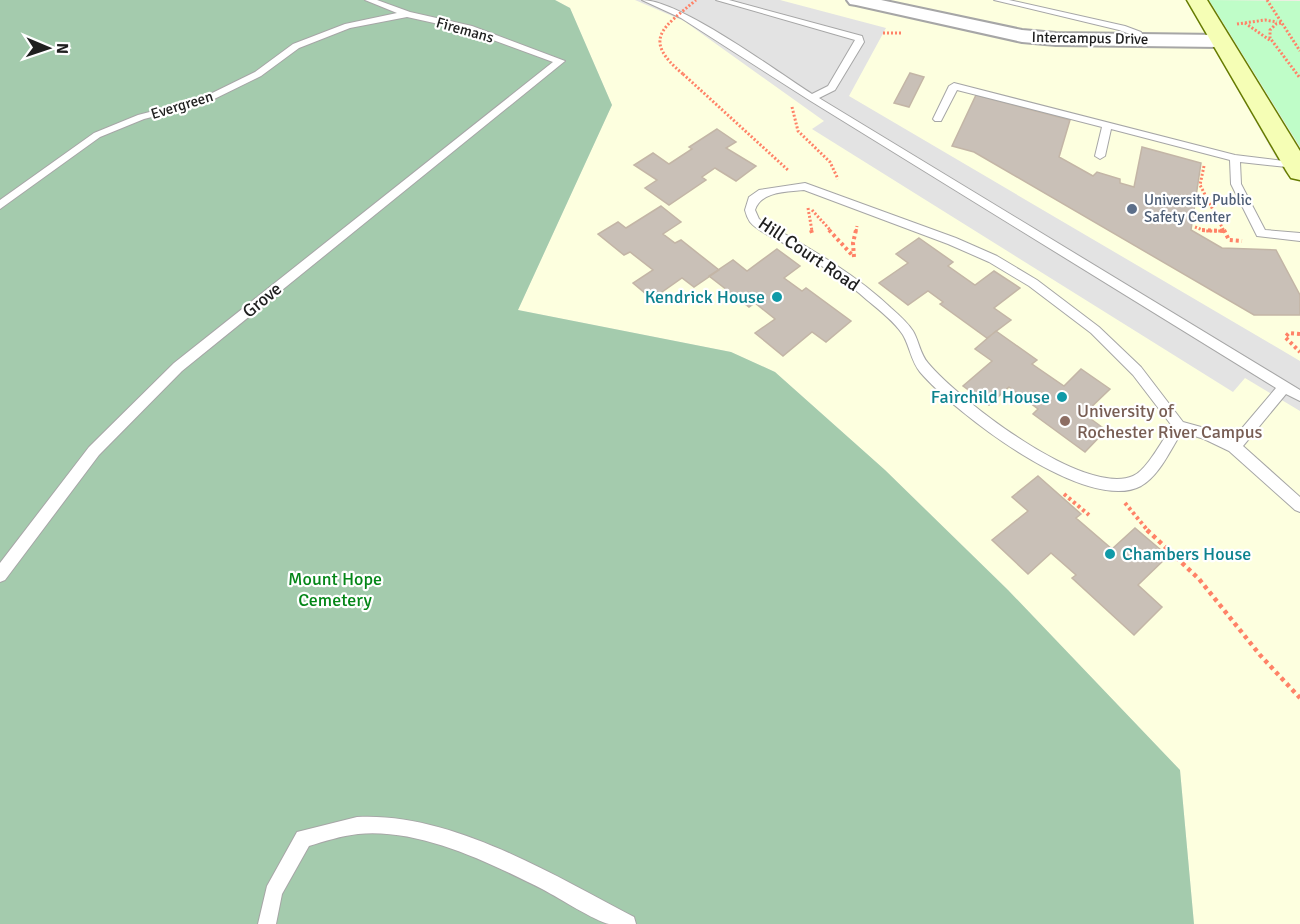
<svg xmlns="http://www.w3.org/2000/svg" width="1300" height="924" font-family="Signika,sans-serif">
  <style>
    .education { fill: #fdffdf }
    .cemetery { fill: #a4cbad }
    .park { fill: #bffdc8 }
    .parking { fill: #e3e3e3 }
    .building { fill: #c9c0b7; stroke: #c3b5a6; stroke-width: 1.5 }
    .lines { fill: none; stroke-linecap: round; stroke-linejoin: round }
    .lane-casing { stroke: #a6a6a6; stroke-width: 2 }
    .street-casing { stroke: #a6a6a6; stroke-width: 4 }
    .secondary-casing { stroke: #667c00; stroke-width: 3 }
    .path-far2 { stroke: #ff8267; stroke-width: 3; stroke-dasharray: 2 2; stroke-linecap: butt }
    .path-far1 { stroke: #ff8267; stroke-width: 4; stroke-dasharray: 3 3; stroke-linecap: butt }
    .path { stroke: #ff8267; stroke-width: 4.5; stroke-dasharray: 4 4; stroke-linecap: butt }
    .lane { fill: #fff; fill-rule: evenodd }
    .street { fill: #fff; fill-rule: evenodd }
    .secondary { fill: #f5feb5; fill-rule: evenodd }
    .path-bridge { stroke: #ff8267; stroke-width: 3; stroke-dasharray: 2 2; stroke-linecap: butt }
    .service-dot { fill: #5c6f8a; stroke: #fff; stroke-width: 2 }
    .culture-dot { fill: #0f9aa8; stroke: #fff; stroke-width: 2 }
    .education-dot { fill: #8d6e63; stroke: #fff; stroke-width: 2 }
    .labels { text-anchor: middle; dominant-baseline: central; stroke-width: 4.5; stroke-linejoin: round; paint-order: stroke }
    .far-street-label { font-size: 15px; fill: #1f1f1f; stroke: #fff }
    .far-service-label { font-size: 15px; fill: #4e5e75; stroke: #fff; text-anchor: start }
    .street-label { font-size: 18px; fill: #1f1f1f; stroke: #fff }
    .culture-label { font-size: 18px; fill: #0d838f; stroke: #fff; text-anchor: end }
    .education-label { font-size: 18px; fill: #785e54; stroke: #fff; text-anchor: start }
    .park-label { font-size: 18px; fill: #048618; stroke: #fff }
  </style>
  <rect width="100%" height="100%" fill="#f1ede5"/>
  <path class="education" d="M 555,0 L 1187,0 L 1284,172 L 1300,176 L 1300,924 L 1194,924 L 1180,770 L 1008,590 L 885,470 L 775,372 L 731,352 L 518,310 L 612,105 L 570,8 Z"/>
  <path class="cemetery" d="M 0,0 L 555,0 L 570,8 L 612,105 L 518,310 L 731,352 L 775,372 L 885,470 L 1008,590 L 1180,770 L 1194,924 L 0,924 Z"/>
  <path class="park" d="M 1209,0 L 1300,1 L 1300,147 Z"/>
  <path class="parking" d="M 635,0 L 780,0 L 886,28 L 849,96 L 1300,361 L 1300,411 L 1245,378 L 1233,392 L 812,129 L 824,121 L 684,21 Z"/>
  <path class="building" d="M 910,73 L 924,77 L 909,107 L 894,103 Z
    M 976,95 L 1070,120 L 1059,157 L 1093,176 L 1097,172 L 1120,179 L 1120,183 L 1134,187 L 1142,147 L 1201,163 L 1191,230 L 1222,248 L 1276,250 L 1300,295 L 1300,315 L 1254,315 L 974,152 L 952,146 Z
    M 717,129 L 736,142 L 726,148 L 756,166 L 736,181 L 715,168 L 702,177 L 706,180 L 669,205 L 645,188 L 657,180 L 634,165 L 653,153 L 669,164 L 692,149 L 689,147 Z
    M 661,206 L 681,222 L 663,234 L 675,243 L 681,240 L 719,270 L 694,287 L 682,278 L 652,299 L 633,283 L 653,270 L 630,252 L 624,255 L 598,234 L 618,222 L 626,228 Z
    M 919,238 L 953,262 L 948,266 L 975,285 L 994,271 L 1020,288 L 994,308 L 1011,320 L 987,338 L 940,304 L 943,302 L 928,291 L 908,305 L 879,283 L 908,263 L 896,254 Z
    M 777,249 L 800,266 L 784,278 L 802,291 L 806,288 L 851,321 L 826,342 L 812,332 L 783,356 L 755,333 L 775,319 L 755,303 L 749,307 L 709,276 L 733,260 L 747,271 Z
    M 996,331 L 1037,360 L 1032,364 L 1064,386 L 1081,369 L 1110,389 L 1084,414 L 1106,430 L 1085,452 L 1033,414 L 1038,409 L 1009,387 L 989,405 L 963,386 L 992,361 L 975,349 Z
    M 1038,476 L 1081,514 L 1076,518 L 1112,549 L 1135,528 L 1168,556 L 1138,585 L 1162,607 L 1134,635 L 1072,578 L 1076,575 L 1051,553 L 1028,574 L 992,540 L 1028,511 L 1012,497 Z"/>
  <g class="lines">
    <defs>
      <path id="lane" d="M 365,0 L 377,0 L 410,12 L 472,26 L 565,61 L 182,371 L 99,455 L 5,580 L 0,582 L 0,563 L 89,447 L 174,363 L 553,62 L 466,30 L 407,17 L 350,28 L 299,48 L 261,76 L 206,103 L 144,119 L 100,137 L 0,209 L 0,200 L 94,133 L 138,115 L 200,99 L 255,72 L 293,44 L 345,24 L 397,13 Z
        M 642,0 C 680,0 776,71 812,94 L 828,86 L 855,40 L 716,0 L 729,0 L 862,36 L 864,42 L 835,90 L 819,98 L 1300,390 L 1300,401 L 1286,394 L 1243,446 L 1300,497 L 1300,512 L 1295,510 L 1229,451 L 1204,439 L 1182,432 C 1170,450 1160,475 1141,486 C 1087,515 954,412 920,372 C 911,361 910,347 903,335 C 895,322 879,310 867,300 C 844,279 816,262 789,246 C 778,240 758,232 750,222 C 748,219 746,214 745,210 L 749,197 L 759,190 L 805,183 L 956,238 L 997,256 L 1037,280 L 1099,327 L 1141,367 L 1183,422 L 1212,430 L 1232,440 L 1276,388 L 809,100 L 681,18 ZM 804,190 L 948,244 L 989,262 L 1029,286 L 1091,333 L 1133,375 L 1172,426 C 1163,439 1147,470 1133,476 C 1084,497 959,400 928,363 C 920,354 919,341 913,331 C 907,322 899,315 891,308 C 852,271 805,246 759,219 L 755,210 C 761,191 787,192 804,190 Z
        M 994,0 L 1009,0 L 1125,26 L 1141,32 L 1145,39 L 1138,41 L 1135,36 L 1119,30 Z
        M 954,83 L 1235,155 L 1300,163 L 1300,167 L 1296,168 L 1240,162 L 1241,184 L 1265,230 L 1300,233 L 1300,241 L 1257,236 L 1231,184 L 1230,160 L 1111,129 L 1105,156 L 1100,159 L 1095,156 L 1102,127 L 957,90 L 941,121 L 935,121 L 933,119 L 949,86 Z
        M 357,817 C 452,812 553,875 634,917 L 636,924 C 628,924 617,924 609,924 C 595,921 559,898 544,890 C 490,863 420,828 358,834 C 341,836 325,841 309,846 L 282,894 L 276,924 L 258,924 L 267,886 L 297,832 Z"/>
      <path id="street" d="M 847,0 L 881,0 L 1022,30 L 1056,33 L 1220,35 L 1227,37 L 1229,41 L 1227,45 L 1220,47 L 1056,45 L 1022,42 L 856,5 L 850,4 Z"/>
      <path id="secondary" d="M 1187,0 L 1207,0 L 1300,151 L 1300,180 L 1291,178 L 1287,172 Z"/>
    </defs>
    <use href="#lane" class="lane-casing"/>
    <use href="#street" class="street-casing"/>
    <use href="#secondary" class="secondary-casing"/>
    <path class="path-far2" d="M 1267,0 L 1300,51
      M 1245,23 L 1271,41
      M 1281,23 L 1276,24 L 1270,30 L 1270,38 L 1300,78
      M 1237,24 L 1265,20 L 1277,22
      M 883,33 L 903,33
      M 683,74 L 789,171
      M 792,107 L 798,131 L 830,162 L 838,179
      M 1204,166 L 1200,185 L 1224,231
      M 808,208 L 812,231
      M 812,210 L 831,231
      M 1195,227 L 1205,231 L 1224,231
      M 856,231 L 857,226"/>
    <path class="path-far1" d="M 811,230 L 812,233
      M 829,230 L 853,256
      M 1202,230 L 1224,231
      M 1224,230 L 1229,240 L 1242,241
      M 854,257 L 853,243 L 856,230
      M 1300,334 L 1289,333 L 1285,337 L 1300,352
      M 1064,494 L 1089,515
      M 1125,503 L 1149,532"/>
    <path class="path" d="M 1147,530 L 1199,579 L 1260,655 L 1300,698"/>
    <use href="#lane" class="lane"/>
    <use href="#street" class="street"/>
    <use href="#secondary" class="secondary"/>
    <path class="path-bridge" d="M 683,74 C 641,39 663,28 696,0"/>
  </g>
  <circle class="service-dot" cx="1132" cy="209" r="6"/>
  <g class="culture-dot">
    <circle cx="777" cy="297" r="6"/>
    <circle cx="1062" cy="397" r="6"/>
    <circle cx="1110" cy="554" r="6"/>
  </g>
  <circle class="education-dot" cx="1065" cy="421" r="6"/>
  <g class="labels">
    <g class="far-street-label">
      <text transform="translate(465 30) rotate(16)">Firemans</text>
      <text transform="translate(1090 38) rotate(1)">Intercampus Drive</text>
      <text transform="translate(182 105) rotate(-17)">Evergreen</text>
    </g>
    <g class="far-service-label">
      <text x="1144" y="200">University Public<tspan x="1144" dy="17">Safety Center</tspan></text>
    </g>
    <g class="street-label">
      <text transform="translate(809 254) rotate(34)">Hill Court Road</text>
      <text transform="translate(262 300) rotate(-39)">Grove</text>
    </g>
    <g class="culture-label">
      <text x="765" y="297">Kendrick House</text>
      <text x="1050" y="397">Fairchild House</text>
      <text x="1122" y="554" text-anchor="start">Chambers House</text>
    </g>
    <g class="education-label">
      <text x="1077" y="411">University of<tspan x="1077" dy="21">Rochester River Campus</tspan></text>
    </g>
    <g class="park-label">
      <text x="335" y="579">Mount Hope<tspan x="335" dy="21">Cemetery</tspan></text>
    </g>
  </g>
  <g transform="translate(48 48) rotate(92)" stroke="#ffffff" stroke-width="4.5" paint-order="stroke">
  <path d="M0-4.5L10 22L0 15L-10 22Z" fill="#1f1f1f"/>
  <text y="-9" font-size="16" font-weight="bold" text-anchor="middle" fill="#1f1f1f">N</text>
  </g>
</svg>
